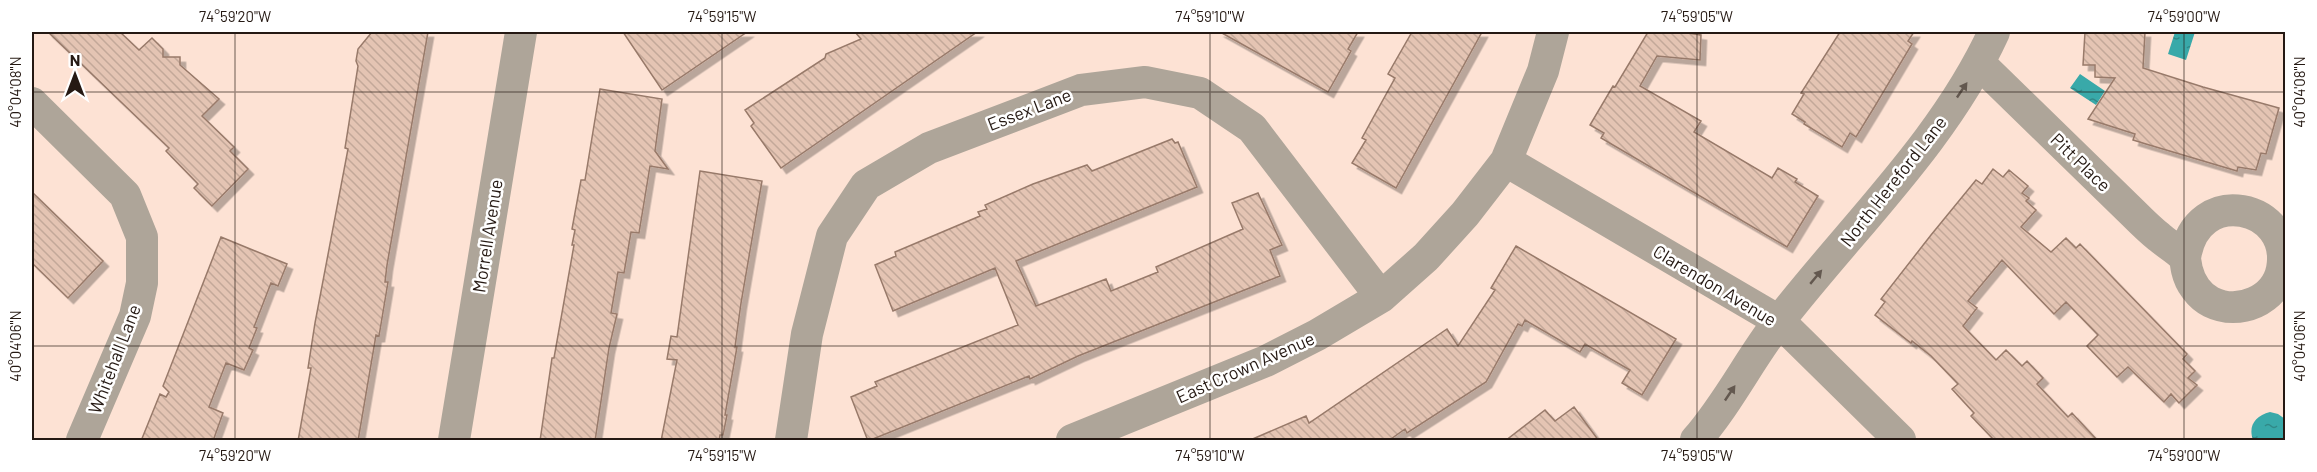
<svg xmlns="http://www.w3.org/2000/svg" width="2317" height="472" font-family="Barlow,sans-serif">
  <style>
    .water { fill: url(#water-ripples) }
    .building { fill: url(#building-back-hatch); stroke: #987a6a; stroke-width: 1.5; filter: url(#shadow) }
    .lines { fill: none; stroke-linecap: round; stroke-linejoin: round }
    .minor { stroke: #aea599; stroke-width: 32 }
    .oneway { fill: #63584f }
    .ticks { fill: none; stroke: #251913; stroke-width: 1.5; stroke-opacity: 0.45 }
    .labels { text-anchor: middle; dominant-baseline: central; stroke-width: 5; stroke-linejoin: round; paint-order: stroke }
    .street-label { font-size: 18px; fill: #251913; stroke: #fff }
    .neatline { fill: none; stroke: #251913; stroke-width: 2 }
    .ticks-label { font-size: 15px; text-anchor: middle; fill: #251913 }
  </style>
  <defs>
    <pattern id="water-ripples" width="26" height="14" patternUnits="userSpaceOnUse" patternTransform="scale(1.5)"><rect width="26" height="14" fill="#39a9a9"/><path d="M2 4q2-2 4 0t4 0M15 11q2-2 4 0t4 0" fill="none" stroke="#308988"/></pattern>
    <pattern id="building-back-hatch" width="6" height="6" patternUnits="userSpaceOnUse" patternTransform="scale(1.5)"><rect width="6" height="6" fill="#e4c4b3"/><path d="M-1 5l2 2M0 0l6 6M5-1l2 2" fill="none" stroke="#c3a899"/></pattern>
    <filter id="shadow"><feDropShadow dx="5.5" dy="5.5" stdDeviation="0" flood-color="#0004"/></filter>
  </defs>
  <rect width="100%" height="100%" fill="#fde2d4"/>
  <path class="water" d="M 2175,32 L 2195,32 L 2186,60 L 2168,54 Z
    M 2080,74 L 2105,91 L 2096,105 L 2070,88 Z
    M 2270,412 L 2278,414 L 2285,419 L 2285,440 L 2253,440 C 2248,426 2255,416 2270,412 Z"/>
  <path class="building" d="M 48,32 L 120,32 L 139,50 L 152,38 L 163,49 L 163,57 L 180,57 L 180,65 L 219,99 L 202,116 L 234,147 L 230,151 L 248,169 L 212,206 L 194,188 L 198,184 L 166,151 L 169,148 Z
    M 372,32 L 428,32 L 387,265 L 385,282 L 388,282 L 379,336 L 376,335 L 358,441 L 298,441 L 311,368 L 308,368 L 315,323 L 348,149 L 345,148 L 358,66 L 356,61 L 358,49 Z
    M 623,32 L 747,32 L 662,90 Z
    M 855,32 L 977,32 L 781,168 L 751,126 L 754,123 L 745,110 L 825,58 L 826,54 L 861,39 Z
    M 1220,32 L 1358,32 L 1348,49 L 1351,51 L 1328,92 Z
    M 1412,32 L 1482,32 L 1396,188 L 1352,163 L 1366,140 L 1362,138 L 1395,78 L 1388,74 Z
    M 1648,32 L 1681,32 L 1701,35 L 1700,60 L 1657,56 L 1640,86 L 1701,121 L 1694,132 L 1772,178 L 1778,168 L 1797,179 L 1795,182 L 1818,196 L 1787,247 L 1601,138 L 1604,133 L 1590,125 L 1613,86 L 1615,87 Z
    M 1840,32 L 1914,32 L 1908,41 L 1912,44 L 1875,106 L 1856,137 L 1850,133 L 1842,147 L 1804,124 L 1805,122 L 1792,114 L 1804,94 L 1801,93 Z
    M 2085,32 L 2145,32 L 2143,68 L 2203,87 L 2279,108 L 2266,154 L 2261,153 L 2256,170 L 2238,167 L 2237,171 L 2146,144 L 2133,140 L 2135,134 L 2088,119 L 2115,78 L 2095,77 L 2095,65 L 2083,65 Z
    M 600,89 L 662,99 L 655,151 L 668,169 L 650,166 L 639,233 L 631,232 L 624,273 L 618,272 L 611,313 L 617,314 L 609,348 L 595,441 L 540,441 L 552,358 L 554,358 L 574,245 L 572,245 L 575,230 L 572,229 L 581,180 L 585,180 Z
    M 1172,139 L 1175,143 L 1178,142 L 1197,187 L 1016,261 L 1036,306 L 1106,279 L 1111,291 L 1158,272 L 1156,267 L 1243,229 L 1232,203 L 1258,193 L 1282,245 L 1270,250 L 1280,276 L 1078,356 L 1030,379 L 1029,376 L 868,441 L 851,397 L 877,386 L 875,382 L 1018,325 L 995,268 L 893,311 L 875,265 L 896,256 L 895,252 L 980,216 L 978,212 L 987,209 L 985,205 L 1033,184 L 1087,165 L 1092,171 Z
    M 1993,169 L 2003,177 L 2009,170 L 2028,186 L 2022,193 L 2029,198 L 2026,201 L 2036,210 L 2021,227 L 2051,252 L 2066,238 L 2076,248 L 2080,244 L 2187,354 L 2183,359 L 2195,371 L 2188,378 L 2197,385 L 2179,403 L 2171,394 L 2164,402 L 2128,367 L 2117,377 L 2087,346 L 2098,335 L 2066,302 L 2054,314 L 2002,260 L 1968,301 L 1977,308 L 1963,326 L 1996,360 L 2006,350 L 2022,366 L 2027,361 L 2043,378 L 2037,384 L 2068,417 L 2072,413 L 2098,441 L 1995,441 L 1971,416 L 1974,413 L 1952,389 L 1958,384 L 1931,356 L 1912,341 L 1911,343 L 1875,315 L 1885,302 L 1881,299 L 1931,235 L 1976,180 L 1982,184 Z
    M 700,171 L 762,181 L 741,303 L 735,347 L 737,347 L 725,415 L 727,415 L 723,435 L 720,435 L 719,441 L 661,441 L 677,360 L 667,359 L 671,336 L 677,337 Z
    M 32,192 L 103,261 L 68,298 L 32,263 Z
    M 221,237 L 287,264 L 278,286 L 271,283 L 254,327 L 257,328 L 249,348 L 253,350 L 244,370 L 226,363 L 209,407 L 223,413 L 213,441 L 141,441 L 160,394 L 166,397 L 169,392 L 163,386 Z
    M 1516,246 L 1676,339 L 1642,395 L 1622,383 L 1630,370 L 1585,344 L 1580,352 L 1525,320 L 1522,326 L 1518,324 L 1486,382 L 1407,433 L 1405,429 L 1388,441 L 1248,441 L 1306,416 L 1309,423 L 1447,329 L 1458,346 L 1495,290 L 1491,288 Z
    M 1574,407 L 1599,441 L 1505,441 L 1545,410 L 1555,421 Z"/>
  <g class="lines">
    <path class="minor" d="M 1980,64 C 2031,113 2082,163 2133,213 C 2141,221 2150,230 2159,237 C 2167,244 2178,250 2184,257 C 2186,261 2186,266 2187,270 C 2190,283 2199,296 2211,302 C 2239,316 2276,300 2282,269 C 2294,205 2196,182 2185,258
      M 32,103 L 125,195 L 142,237 L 142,283 L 135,316 L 82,440
      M 1506,161 L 1779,321 L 1900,440
      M 454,440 L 521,32
      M 791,440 L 807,334 L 832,236 L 866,185 L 929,148 L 1081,90 L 1145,82 L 1200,93 L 1252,128 L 1381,297
      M 1072,440 L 1266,361 L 1317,335 L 1381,297 L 1426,257 L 1465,214 L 1506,161 L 1543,71 L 1553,32
      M 1696,440 C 1728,404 1750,358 1780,320 C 1853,226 1944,141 1994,32"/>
  </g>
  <defs><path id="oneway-solid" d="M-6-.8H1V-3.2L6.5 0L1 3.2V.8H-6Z" transform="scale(1.5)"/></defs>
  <g class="oneway">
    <use href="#oneway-solid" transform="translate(1962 90) rotate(-56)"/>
    <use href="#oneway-solid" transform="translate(1816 277) rotate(-50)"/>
    <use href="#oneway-solid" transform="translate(1730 393) rotate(-56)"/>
  </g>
  <path class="ticks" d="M 235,32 L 235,440M 722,32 L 722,440M 1210,32 L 1210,440M 1697,32 L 1697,440M 2184,32 L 2184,440M 32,92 L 2286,92M 32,346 L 2286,346"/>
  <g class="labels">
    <g class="street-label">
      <text transform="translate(1029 109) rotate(-21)">Essex Lane</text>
      <text transform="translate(2081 162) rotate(44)">Pitt Place</text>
      <text transform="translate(1893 181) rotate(-52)">North Hereford Lane</text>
      <text transform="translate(487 236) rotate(-81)">Morrell Avenue</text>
      <text transform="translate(1715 285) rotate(31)">Clarendon Avenue</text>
      <text transform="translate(114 359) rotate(-69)">Whitehall Lane</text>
      <text transform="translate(1245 367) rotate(-24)">East Crown Avenue</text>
    </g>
  </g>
  <rect width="2317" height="472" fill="none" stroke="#ffffff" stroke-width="66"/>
  <g transform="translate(75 75)" stroke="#ffffff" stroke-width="4.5" paint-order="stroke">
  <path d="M0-4.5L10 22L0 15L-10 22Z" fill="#251913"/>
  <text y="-9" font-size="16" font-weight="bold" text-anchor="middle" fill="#251913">N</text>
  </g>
  <rect x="33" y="33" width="2251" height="406" class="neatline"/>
  <g class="ticks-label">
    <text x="235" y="22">74°59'20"W</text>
    <text x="722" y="22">74°59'15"W</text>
    <text x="1210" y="22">74°59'10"W</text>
    <text x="1697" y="22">74°59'05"W</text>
    <text x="2184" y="22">74°59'00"W</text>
    <text transform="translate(16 92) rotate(-90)" y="5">40°04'08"N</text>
    <text transform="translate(2300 92) rotate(-90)" y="5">40°04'08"N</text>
    <text transform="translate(16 346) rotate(-90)" y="5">40°04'06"N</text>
    <text transform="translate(2300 346) rotate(-90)" y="5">40°04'06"N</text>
    <text x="235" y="461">74°59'20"W</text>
    <text x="722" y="461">74°59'15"W</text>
    <text x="1210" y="461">74°59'10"W</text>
    <text x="1697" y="461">74°59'05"W</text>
    <text x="2184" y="461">74°59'00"W</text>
  </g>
</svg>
